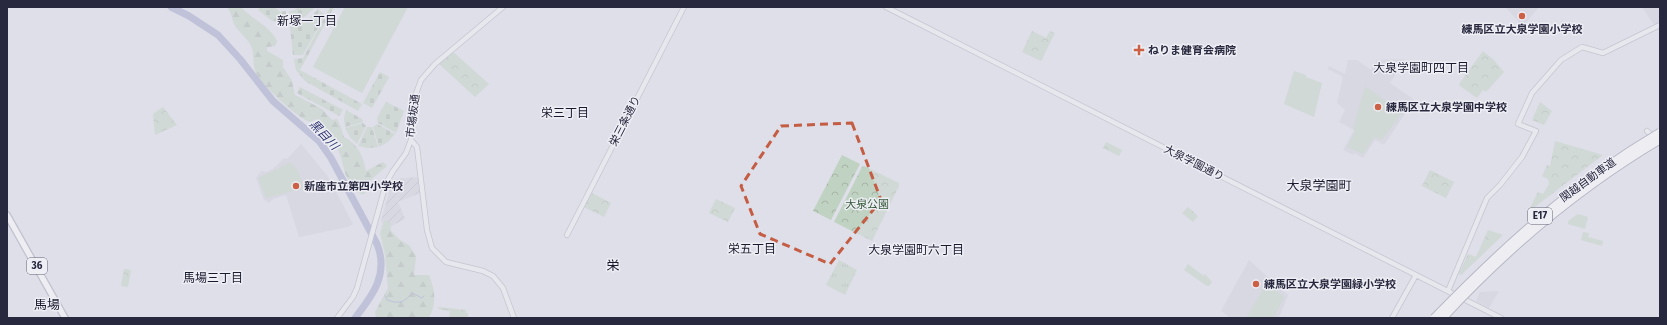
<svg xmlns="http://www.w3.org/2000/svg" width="1667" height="325" font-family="'Fira Sans','Noto Sans JP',sans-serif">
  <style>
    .built { fill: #d1d1dd }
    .industrial { fill: url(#industrial-furrows) }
    .grass { fill: url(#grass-tufts) }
    .forest { fill: url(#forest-firs) }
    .cemetery { fill: url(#cemetery-stones) }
    .park { fill: url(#park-crowns) }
    .garden { fill: #c0d2c1 }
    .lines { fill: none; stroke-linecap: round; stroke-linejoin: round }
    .stream { stroke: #9aa0c8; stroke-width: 1 }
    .river { stroke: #9aa0c8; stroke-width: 7 }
    .tertiary-casing { stroke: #a7a8b5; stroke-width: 6 }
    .primary-casing { stroke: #9e9fb3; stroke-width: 8 }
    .tertiary { stroke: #f1f1f6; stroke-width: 4.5 }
    .primary { stroke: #fff; stroke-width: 5.5 }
    .motorway-bridge-casing { stroke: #86879e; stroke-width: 9; stroke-linecap: butt }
    .motorway-bridge { stroke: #fff; stroke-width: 7 }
    .marked { fill: none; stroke: #c45d44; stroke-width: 3; stroke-dasharray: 8 5; stroke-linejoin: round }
    .poi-dot { fill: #cc6044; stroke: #eeeef5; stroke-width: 1.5 }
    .labels { text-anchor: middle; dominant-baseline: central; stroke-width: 3; stroke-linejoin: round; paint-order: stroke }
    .shield { fill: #eeeef5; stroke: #636376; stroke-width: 1 }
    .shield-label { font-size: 10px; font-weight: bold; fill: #28283f }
    .poi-label { font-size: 11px; font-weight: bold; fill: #28283f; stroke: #eeeef5; text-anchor: start }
    .street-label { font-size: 11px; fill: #28283f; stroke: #eeeef5 }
    .park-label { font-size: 11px; fill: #355a3b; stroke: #eeeef5 }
    .neighbourhood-label { font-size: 12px; fill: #1a1a2f; stroke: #eeeef5 }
    .water-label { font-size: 12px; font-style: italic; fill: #323872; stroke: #eeeef5 }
    .quarter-label { font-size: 13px; fill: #1a1a2f; stroke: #eeeef5 }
  </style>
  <defs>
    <pattern id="industrial-furrows" width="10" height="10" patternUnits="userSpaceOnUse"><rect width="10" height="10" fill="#d1d1dd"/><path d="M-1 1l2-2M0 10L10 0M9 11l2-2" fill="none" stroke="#b3b3bf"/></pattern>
    <pattern id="grass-tufts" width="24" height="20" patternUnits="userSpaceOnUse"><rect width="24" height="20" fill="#c0d2c1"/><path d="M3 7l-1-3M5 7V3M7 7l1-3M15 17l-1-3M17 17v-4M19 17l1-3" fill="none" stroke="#a5b4a7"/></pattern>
    <pattern id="forest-firs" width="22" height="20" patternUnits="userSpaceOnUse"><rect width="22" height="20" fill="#c0d2c1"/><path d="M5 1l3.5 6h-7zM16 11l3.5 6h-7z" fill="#a5b4a7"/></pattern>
    <pattern id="cemetery-stones" width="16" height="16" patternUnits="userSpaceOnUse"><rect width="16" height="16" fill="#c0d2c1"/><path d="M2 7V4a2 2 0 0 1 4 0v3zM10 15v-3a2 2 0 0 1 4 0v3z" fill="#a5b4a7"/></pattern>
    <pattern id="park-crowns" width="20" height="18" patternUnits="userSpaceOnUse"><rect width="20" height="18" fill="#c0d2c1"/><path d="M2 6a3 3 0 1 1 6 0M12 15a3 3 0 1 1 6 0" fill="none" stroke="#a5b4a7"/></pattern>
  </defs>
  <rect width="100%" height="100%" fill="#dedfe8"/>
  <path class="built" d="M 1505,7 L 1539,7 L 1523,26 Z
    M 1642,7 L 1660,7 L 1660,22 L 1654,25 Z
    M 1403,59 L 1404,61 L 1390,83 L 1413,99 L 1417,105 L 1405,114 L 1384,145 L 1375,140 L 1363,158 L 1354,153 L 1353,155 L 1343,150 L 1354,130 L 1339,122 L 1345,110 L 1337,103 L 1343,77 L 1330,70 L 1328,71 L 1329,66 L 1345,74 L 1348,60 L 1357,60 L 1371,70 L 1377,60 Z
    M 301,144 L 327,175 L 353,224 L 348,227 L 299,237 L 286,195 L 273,199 L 269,203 L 264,200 L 256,178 L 261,171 L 266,172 L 273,169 L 284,158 L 287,159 Z
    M 1249,260 L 1288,295 L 1279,318 L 1227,318 L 1228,316 L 1221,311 Z
    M 1499,291 L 1489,308 L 1476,301 L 1480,292 Z"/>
  <path class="industrial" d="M 418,177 L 420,193 L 398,202 L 405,219 L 386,229 L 381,221 L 392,181 L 393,179 Z"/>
  <path class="grass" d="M 839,260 L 857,270 L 845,295 L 826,285 Z"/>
  <path class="forest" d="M 227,7 L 241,7 C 254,21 268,24 277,41 L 275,46 L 267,47 L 267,51 L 283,60 L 283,67 L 292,81 L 295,95 L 322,109 L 332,120 L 337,119 L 340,125 L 344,137 C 358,144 363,156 366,171 L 383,162 L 387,166 L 367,183 L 365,194 L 360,194 C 355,188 348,181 345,173 C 342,162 340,148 331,140 C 329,138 326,139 323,136 L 319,121 L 317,119 L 310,122 C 297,118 262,85 256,73 C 252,64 255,55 251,46 C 247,37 238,32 234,24 C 232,18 231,12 227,7 Z
    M 384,221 L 390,222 L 391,231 L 400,240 L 409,245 L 416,256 L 414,275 L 429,275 C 435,290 437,303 429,318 L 376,318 L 375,312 L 388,288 L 385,255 L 380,233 Z"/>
  <path class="cemetery" d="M 260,7 L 274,7 L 280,12 L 286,11 L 286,22 L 272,21 L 258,10 Z
    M 298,7 L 315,7 L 306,16 L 291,22 L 289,11 L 295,10 Z
    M 330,7 L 334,7 L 300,70 L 362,104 L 358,111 L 305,81 L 296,70 L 294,59 L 303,58 Z
    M 318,9 L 325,15 L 303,55 L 293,55 L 290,27 L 309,19 Z
    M 380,72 L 389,77 L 372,108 L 363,103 Z
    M 300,87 L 343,110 L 339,116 L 297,93 Z
    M 386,102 L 404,111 L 396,133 L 378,123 L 377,118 Z
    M 346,110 L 362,119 L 363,122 L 345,127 L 344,118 Z
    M 363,123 L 366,126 L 357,144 L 350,137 L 345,128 Z
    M 377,124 L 395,134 L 388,142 L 379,147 L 373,127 Z
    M 367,127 L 372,127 L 378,147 L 367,148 L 358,146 Z"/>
  <path class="park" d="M 1032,31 L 1046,38 L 1050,31 L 1055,33 L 1041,61 L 1022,52 Z
    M 452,51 L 489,84 L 475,97 L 438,63 Z
    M 1483,51 L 1493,59 L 1504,72 L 1486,92 L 1483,90 L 1477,98 L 1460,86 L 1459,84 Z
    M 1540,102 L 1552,111 L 1544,125 L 1532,120 Z
    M 163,107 L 177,125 L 155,135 L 153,114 Z
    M 1555,141 L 1603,155 L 1532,209 L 1530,208 L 1538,192 L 1543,194 L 1549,184 L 1548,179 L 1542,176 L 1547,165 L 1550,166 Z
    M 1106,142 L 1122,150 L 1119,156 L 1103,148 Z
    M 842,155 L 860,164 L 831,220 L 813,211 Z
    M 864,166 L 899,183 L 899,186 L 872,241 L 834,222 L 862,167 Z
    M 1430,170 L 1454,182 L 1446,198 L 1422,186 Z
    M 592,193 L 611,203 L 604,217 L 584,207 Z
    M 716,199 L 735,208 L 728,222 L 709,213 Z
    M 1188,207 L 1198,216 L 1193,222 L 1182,213 Z
    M 1488,230 L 1503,235 L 1461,275 L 1459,274 L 1468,254 L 1476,257 Z
    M 124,269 L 131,270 L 128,287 L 121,286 Z
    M 439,307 L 466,310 L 466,313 L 468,313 L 468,318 L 449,318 L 450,311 L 438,309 Z"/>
  <path class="garden" d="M 345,7 L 408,7 L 362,93 L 313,67 Z
    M 1294,71 L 1306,75 L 1306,77 L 1322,83 L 1314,117 L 1284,104 Z
    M 1365,86 L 1402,113 L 1382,140 L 1375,137 L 1363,154 L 1347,147 L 1355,131 L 1353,129 Z
    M 291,162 L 298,171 L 304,188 L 266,198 L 258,178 Z
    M 1578,214 L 1588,217 L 1585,229 L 1568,224 L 1568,221 Z
    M 1583,232 L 1589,233 L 1588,237 L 1603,241 L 1602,246 L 1581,240 Z
    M 1188,264 L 1204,276 L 1205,274 L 1212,282 L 1209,286 L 1207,286 L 1184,270 Z
    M 1267,282 L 1284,297 L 1274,318 L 1246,318 Z"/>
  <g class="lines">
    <path class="stream" d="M 375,291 L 377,291
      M 385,295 L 387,300 C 399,304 404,303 412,293 L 422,298 L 424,296"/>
    <path class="river" d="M 171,7 L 189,16 L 218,35 L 240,59 L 273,101 L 319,141 L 331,158 L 377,244 C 389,274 373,295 355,318"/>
    <defs>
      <path id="tertiary" d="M 886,7 L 1501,318
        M 1647,131 L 1654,137
        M 411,140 L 417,147 L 427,230 L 432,248 L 446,262 L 483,271 L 493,276 L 503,288 L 514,318
        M 567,235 L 684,7
        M 1448,291 L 1487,198 L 1500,185 L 1522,157 L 1536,131 L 1518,124 L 1532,93 L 1561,60 L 1582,47 L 1603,53 L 1660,25
        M 337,318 L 353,297 L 357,288 L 386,183 L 393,171 L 406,153 L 411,140 L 413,102 L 421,80 L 435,64 L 503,7
        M 1392,318 L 1416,275"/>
      <path id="primary" d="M 7,215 L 65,318"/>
    </defs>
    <use href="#tertiary" class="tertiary-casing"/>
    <use href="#primary" class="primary-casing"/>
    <use href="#tertiary" class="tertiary"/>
    <use href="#primary" class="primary"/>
    <defs>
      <path id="motorway-bridge" d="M 1434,318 C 1505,245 1572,184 1660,132
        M 1443,318 C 1507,249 1579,188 1660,140"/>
    </defs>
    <use href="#motorway-bridge" class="motorway-bridge-casing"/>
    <use href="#motorway-bridge" class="motorway-bridge"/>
  </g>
  <path d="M0 0H1667V325H0ZM 852,123 L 881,200 L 830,264 L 760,234 L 741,186 L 781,126 Z" fill="#dedfe8" fill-opacity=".55" fill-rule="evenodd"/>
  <path class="marked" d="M 852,123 L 881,200 L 830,264 L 760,234 L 741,186 L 781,126 Z"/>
  <g class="poi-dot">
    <circle cx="1522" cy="16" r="4"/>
    <path d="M1137 44h4v4h4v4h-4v4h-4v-4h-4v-4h4z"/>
    <circle cx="1378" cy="107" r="4"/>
    <circle cx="296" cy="186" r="4"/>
    <circle cx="1256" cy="284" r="4"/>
  </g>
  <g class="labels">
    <g class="shield">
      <rect x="1528" y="208" width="24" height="16" rx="3"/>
      <rect x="27" y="258" width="20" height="16" rx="3"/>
    </g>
    <g class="shield-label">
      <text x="1540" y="216">E17</text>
      <text x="37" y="266">36</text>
    </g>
    <g class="poi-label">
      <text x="1522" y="29" text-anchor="middle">練馬区立大泉学園小学校</text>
      <text x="1148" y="50">ねりま健育会病院</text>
      <text x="1386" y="107">練馬区立大泉学園中学校</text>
      <text x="304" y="186">新座市立第四小学校</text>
      <text x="1264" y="284">練馬区立大泉学園緑小学校</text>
    </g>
    <g class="street-label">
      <text transform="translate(413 116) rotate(-83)">市場坂通</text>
      <text transform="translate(625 121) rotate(-63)">栄三条通り</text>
      <text transform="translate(1194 163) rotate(27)">大泉学園通り</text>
      <text transform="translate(1588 180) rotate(-36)">関越自動車道</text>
    </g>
    <g class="park-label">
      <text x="867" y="204">大泉公園</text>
    </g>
    <g class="neighbourhood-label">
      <text x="307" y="21">新塚一丁目</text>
      <text x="1421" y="68">大泉学園町四丁目</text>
      <text x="565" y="113">栄三丁目</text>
      <text x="752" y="249">栄五丁目</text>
      <text x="916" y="250">大泉学園町六丁目</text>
      <text x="213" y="278">馬場三丁目</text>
    </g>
    <g class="water-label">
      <text transform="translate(324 135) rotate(47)">黒目川</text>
    </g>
    <g class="quarter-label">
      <text x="1319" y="185">大泉学園町</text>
      <text x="613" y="265">栄</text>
      <text x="47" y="304">馬場</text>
    </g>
  </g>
  <rect width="1667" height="325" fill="none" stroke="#28283f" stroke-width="16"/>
</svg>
